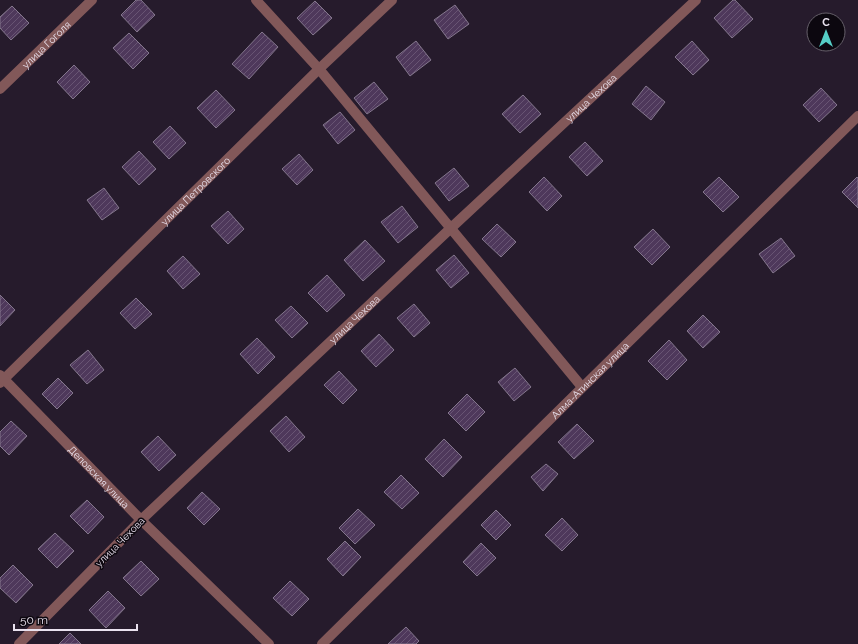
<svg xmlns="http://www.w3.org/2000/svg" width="858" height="644" font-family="Raleway,sans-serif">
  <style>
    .building { fill: url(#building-hatch); stroke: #84778d }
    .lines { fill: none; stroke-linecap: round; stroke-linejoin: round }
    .minor { stroke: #825859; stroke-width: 10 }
    .tertiary { stroke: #825859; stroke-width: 10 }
    .labels { text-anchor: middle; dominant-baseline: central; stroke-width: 3; stroke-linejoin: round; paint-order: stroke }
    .street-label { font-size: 10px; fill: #eae2ef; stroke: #0c070f }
  </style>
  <defs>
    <pattern id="building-hatch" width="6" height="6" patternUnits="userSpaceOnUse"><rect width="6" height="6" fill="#4e385b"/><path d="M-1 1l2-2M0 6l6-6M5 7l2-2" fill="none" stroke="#685473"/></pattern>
  </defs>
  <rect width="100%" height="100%" fill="#261b2c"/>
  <path class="building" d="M 136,0 L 141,0 L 155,15 L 137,32 L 121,15 Z
    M 733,0 L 735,0 L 753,19 L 732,38 L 714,18 Z
    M 315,1 L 332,18 L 313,35 L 297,18 Z
    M 455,5 L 469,24 L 448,39 L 434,20 Z
    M 12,6 L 29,23 L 11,40 L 0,28 L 0,17 Z
    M 262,32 L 278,47 L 249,79 L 232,64 Z
    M 129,33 L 149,53 L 133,69 L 113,48 Z
    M 416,41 L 431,60 L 410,76 L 396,57 Z
    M 692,41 L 709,60 L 693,75 L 675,57 Z
    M 74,65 L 90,82 L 73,99 L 57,82 Z
    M 374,82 L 388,99 L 367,114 L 354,98 Z
    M 646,86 L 665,102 L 651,120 L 632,104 Z
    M 821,88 L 837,105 L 819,122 L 803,105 Z
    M 216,90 L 235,110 L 216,128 L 197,108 Z
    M 523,95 L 541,114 L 520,133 L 502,114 Z
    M 340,112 L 355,130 L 338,144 L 323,125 Z
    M 170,126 L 186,143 L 169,159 L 153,142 Z
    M 585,142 L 603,161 L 587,176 L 569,157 Z
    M 139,151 L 156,169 L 139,185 L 122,167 Z
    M 299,154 L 313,170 L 297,185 L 282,169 Z
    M 454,168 L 469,186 L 449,201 L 435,183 Z
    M 544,177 L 562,196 L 547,211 L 529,192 Z
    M 719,177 L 739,197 L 723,212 L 703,192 Z
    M 857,177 L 858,178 L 858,208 L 842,192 Z
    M 104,188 L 119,208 L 102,220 L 87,200 Z
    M 402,206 L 418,227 L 398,243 L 381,222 Z
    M 228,211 L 244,229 L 228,244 L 211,226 Z
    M 497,224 L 516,242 L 501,257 L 482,239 Z
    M 653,229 L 670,247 L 652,265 L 634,247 Z
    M 781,238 L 795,256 L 773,273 L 759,254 Z
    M 365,240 L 385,261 L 363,281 L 344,260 Z
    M 454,255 L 469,273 L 451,288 L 436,270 Z
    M 183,256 L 200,274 L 183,289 L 167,271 Z
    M 327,275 L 345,295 L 327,312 L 308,293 Z
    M 0,295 L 15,310 L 0,326 Z
    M 136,298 L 152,314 L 135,329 L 120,313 Z
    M 414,304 L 430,323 L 414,337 L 397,318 Z
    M 291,306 L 308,323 L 292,338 L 275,320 Z
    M 703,315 L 720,332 L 703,348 L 687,331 Z
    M 379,334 L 394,350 L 376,367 L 361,351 Z
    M 257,338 L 275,357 L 258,374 L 240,354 Z
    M 669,340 L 687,360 L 667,380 L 648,361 Z
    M 88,350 L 104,370 L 87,384 L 70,365 Z
    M 515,368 L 531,387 L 514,401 L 498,382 Z
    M 339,371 L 357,390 L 343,404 L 324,385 Z
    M 58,378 L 73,393 L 57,409 L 42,394 Z
    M 467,394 L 485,412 L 466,431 L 448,413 Z
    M 286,416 L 305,437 L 289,452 L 270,431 Z
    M 11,421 L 27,436 L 9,455 L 0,446 L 0,432 Z
    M 577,424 L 594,441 L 574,459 L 558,442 Z
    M 158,436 L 176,455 L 159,471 L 141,452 Z
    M 444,439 L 462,457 L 443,477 L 425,459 Z
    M 546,464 L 558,474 L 543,491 L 531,477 Z
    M 401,475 L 419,493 L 402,509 L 384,492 Z
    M 202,492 L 220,509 L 204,525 L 187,508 Z
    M 87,500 L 104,517 L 88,534 L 70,516 Z
    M 358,509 L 375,525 L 355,544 L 339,528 Z
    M 496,510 L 511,525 L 496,540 L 481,525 Z
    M 562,518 L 578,535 L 562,551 L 545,535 Z
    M 55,533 L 74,551 L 57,568 L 38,549 Z
    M 345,541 L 361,557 L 343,576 L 327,559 Z
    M 481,543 L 496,558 L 477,576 L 463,562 Z
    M 141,561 L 159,579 L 141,596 L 123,578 Z
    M 13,565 L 33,585 L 16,603 L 0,588 L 0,578 Z
    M 290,581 L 309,599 L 292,616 L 273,598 Z
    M 108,591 L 125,608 L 106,628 L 89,610 Z
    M 406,627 L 419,641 L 416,644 L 388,644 Z
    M 70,633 L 81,644 L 59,644 Z"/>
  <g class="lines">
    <g class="minor">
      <path d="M 256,0 L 319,69 L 582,387"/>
      <path id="s1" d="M 0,89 L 92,0"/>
      <path id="s2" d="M 0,383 L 319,69 L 392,0"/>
      <path d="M 19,644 L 141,520"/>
      <path id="s3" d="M 322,644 L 858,116"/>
    </g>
    <g class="tertiary">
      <path id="s4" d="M 0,375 L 141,520 L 269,644"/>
      <path id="s5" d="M 141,520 L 451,228 L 696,0"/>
    </g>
  </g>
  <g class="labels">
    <g class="street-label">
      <text stroke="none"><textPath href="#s1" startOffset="64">улица Гоголя</textPath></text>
      <text stroke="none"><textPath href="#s5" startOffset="617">улица Чехова</textPath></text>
      <text stroke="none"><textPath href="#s2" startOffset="274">улица Петровского</textPath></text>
      <text stroke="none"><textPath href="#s5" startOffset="293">улица Чехова</textPath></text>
      <text stroke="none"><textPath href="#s3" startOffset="376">Алма-Атинская улица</textPath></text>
      <text stroke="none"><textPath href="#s4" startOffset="142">Деповская улица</textPath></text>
      <text transform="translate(120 542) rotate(-45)">улица Чехова</text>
    </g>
  </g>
  <g transform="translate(826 32)"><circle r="19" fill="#0c070f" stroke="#655f69"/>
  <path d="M0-3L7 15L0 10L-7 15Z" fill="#55cdc6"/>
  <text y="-6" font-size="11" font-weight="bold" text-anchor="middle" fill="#eae2ef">С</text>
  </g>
  <path d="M14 624v6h123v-6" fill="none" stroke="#eae2ef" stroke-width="2"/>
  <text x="20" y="624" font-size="12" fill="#eae2ef" stroke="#0c070f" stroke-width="3" paint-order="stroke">50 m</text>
</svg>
